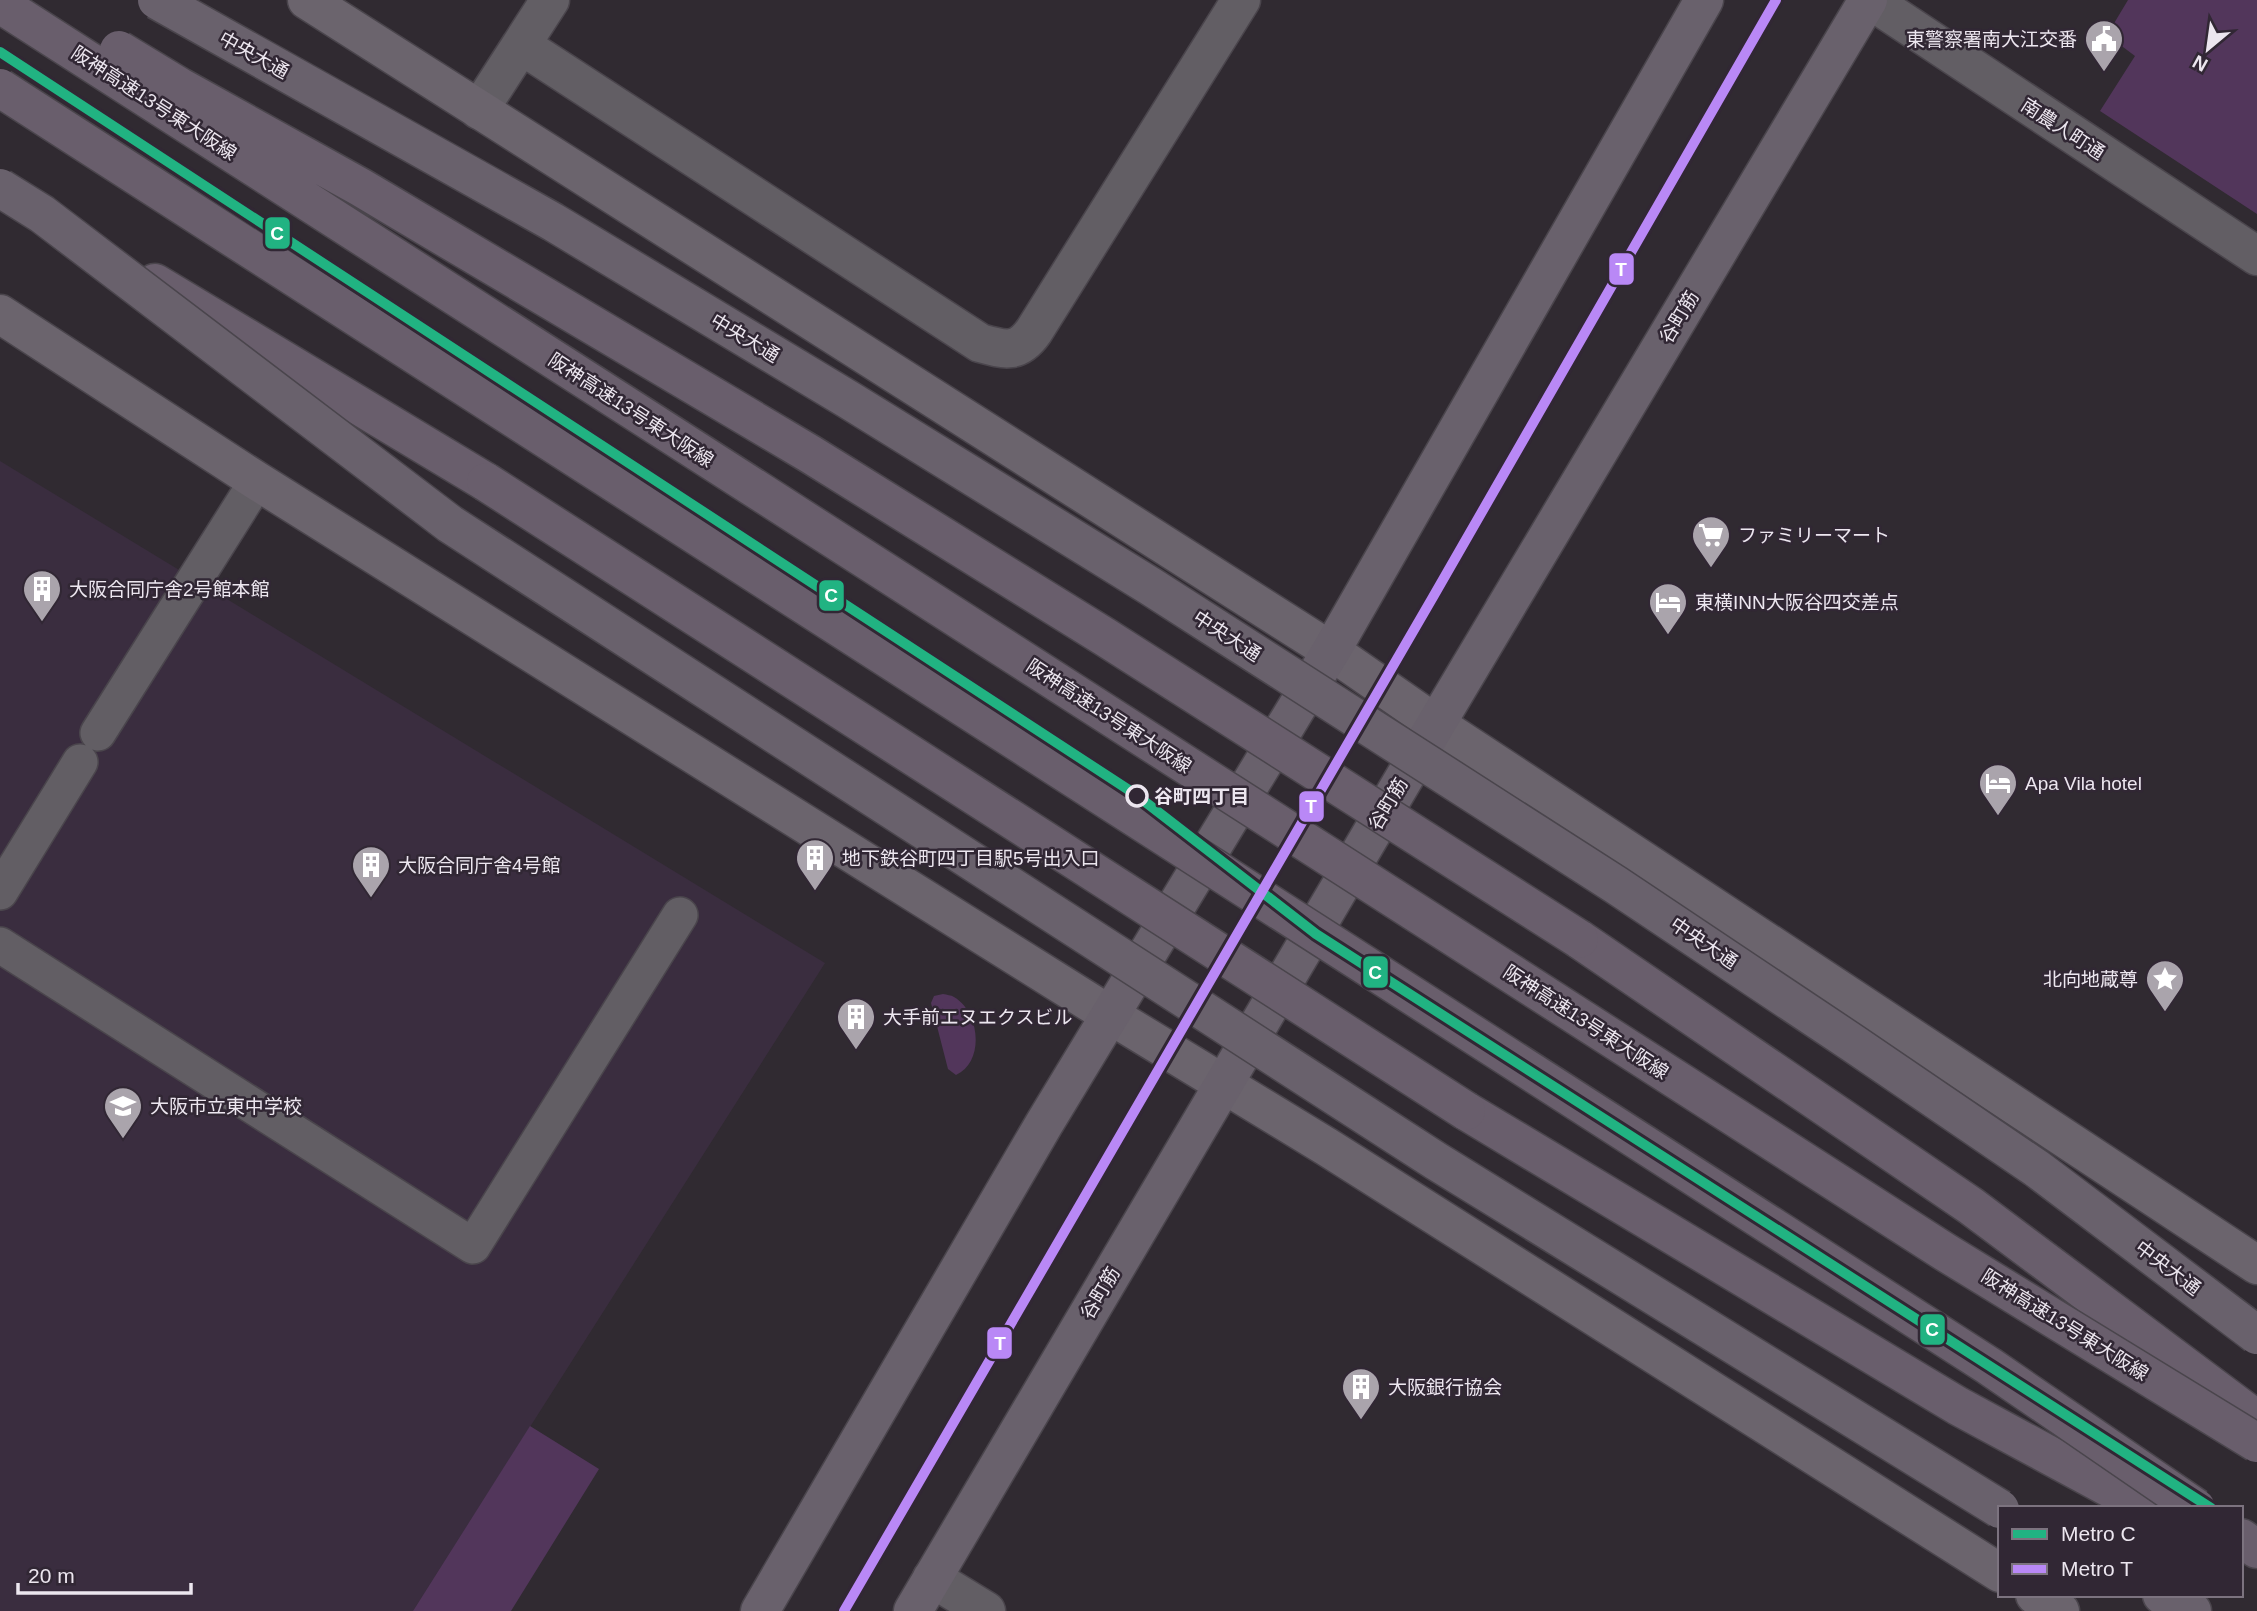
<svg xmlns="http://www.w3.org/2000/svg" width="2257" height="1611" font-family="Helvetica,'Noto Sans JP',sans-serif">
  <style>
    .built { fill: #3a2d3f }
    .green { fill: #52365b }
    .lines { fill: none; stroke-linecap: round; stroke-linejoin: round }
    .lane-casing { stroke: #4a454c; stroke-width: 38 }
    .street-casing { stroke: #4a454c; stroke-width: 41 }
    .secondary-casing { stroke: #4a454c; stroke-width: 41 }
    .primary-casing { stroke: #4a454c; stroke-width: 41 }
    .highway-casing { stroke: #4a454c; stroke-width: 41 }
    .lane { stroke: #625e64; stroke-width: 35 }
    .street { stroke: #625e64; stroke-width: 38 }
    .secondary { stroke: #6b646d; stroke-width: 38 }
    .primary { stroke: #69616c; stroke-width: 38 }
    .highway { stroke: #695e6c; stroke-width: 38 }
    .primary-bridge-casing { stroke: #4a454c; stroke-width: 41; stroke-linecap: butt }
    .highway-bridge-casing { stroke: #4a454c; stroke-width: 41; stroke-linecap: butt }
    .primary-bridge { stroke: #69616c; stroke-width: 38 }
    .highway-bridge { stroke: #695e6c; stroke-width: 38 }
    .metro-1-casing { stroke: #312734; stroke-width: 16 }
    .metro-2-casing { stroke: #312734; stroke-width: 16 }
    .metro-1 { stroke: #21b382; stroke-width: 10 }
    .metro-2 { stroke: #b988f6; stroke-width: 10 }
    .stop-dot { fill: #312734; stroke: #ece6ef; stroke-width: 3.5 }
    .labels { text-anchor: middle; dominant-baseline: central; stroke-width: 5; stroke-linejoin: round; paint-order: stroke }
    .poi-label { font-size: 19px; fill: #ece6ef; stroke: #312734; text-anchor: start }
    .street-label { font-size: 19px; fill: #ece6ef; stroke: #312734 }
    .stop-label { font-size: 19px; font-weight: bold; fill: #ece6ef; stroke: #312734; text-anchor: start }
    .line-badge { stroke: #312734; stroke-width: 2.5 }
    .badge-label { font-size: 19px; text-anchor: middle; font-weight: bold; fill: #fff }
  </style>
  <rect width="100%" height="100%" fill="#302a31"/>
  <path class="built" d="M 0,461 L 825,963 L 413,1611 L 0,1611 Z"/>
  <path class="green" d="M 2128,0 L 2257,0 L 2257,214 L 2100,111 L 2135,56 L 2107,35 Z
    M 943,994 C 947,995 951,995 954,997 C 980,1012 985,1062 956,1075 L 948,1069 L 931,1003 L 934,996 Z
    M 530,1426 L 599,1469 L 511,1611 L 413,1611 Z"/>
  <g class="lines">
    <defs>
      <path id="lane" d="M 98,733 L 257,481
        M 0,892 L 80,762
        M 0,945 L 473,1246 L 680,915"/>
      <path id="street" d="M 1870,0 L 2257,256
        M 521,45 L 550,0
        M 479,110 L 521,45 L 980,343 C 1005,350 1018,354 1034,331 L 1241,0
        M 932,1578 L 986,1611"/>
      <path id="secondary" d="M 307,0 L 1331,651 L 1436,724 L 2257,1265
        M 0,314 L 257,481 L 1110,1015 L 1327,1147 L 2000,1573
        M 2035,1595 L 2060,1611"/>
      <path id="primary" d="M 2162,1595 L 2192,1611
        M 760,1611 L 1044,1124 L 1331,651 L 1704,0
        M 913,1611 L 1436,724 L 1868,0"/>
      <path id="highway" d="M 155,283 L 486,482
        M 1579,939 L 1971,1206 L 2257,1420
        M 1466,1111 L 1958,1406 L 2147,1508
        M 2241,1538 L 2257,1549"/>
    </defs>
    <use href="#lane" class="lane-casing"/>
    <use href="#street" class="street-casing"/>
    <use href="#secondary" class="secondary-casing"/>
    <use href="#primary" class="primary-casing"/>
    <use href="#highway" class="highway-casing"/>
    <use href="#lane" class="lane"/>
    <use href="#street" class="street"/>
    <use href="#secondary" class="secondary"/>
    <use href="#primary" class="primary"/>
    <use href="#highway" class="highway"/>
    <defs>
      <path id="primary-bridge" d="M 157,0 L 553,222 L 849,400 L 1150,586 L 1616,885 L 1854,1044 L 2036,1168 L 2257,1335
        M 0,188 L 42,214 L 450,524 L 1436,1161 L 2000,1509"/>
      <path id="highway-bridge" d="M 0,4 L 1945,1252 L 2257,1443
        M 119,50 L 180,87 L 360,187 L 810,454 L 1105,637 L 1579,939
        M 0,88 L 1989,1366 L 2196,1508
        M 486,482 L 1466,1111"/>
    </defs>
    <use href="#primary-bridge" class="primary-bridge-casing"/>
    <use href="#highway-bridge" class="highway-bridge-casing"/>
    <use href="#primary-bridge" class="primary-bridge"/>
    <use href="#highway-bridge" class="highway-bridge"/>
    <defs>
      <path id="metro-1" d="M 0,52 L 1135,794 L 1316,934 L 2211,1508"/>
      <path id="metro-2" d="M 844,1611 L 1433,597 L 1776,0"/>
    </defs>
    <use href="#metro-1" class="metro-1-casing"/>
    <use href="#metro-2" class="metro-2-casing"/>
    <use href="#metro-1" class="metro-1"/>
    <use href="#metro-2" class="metro-2"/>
  </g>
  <defs>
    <symbol id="civic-pin" viewBox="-11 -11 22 30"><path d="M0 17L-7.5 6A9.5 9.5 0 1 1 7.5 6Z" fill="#aaa4ac" stroke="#312734"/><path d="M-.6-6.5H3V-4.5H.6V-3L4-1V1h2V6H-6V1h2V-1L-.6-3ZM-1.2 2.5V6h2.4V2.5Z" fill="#fff"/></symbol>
    <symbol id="supermarket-pin" viewBox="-11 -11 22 30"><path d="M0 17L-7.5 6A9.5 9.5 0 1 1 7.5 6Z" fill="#aaa4ac" stroke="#312734"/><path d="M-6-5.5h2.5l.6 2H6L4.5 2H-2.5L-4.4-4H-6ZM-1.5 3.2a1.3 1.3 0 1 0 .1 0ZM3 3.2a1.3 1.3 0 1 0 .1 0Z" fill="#fff"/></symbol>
    <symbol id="building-pin" viewBox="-11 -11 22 30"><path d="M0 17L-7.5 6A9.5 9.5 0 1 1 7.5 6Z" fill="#aaa4ac" stroke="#312734"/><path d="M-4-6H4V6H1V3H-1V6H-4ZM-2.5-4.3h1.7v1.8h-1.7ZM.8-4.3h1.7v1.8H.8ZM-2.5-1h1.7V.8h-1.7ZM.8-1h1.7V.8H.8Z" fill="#fff"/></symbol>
    <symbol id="hotel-pin" viewBox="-11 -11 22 30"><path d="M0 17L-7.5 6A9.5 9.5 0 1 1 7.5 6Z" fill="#aaa4ac" stroke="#312734"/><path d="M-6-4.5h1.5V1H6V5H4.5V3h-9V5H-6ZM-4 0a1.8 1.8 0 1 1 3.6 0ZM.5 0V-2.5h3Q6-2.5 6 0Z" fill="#fff"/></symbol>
    <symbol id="sight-pin" viewBox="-11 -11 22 30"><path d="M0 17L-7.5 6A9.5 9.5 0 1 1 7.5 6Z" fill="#aaa4ac" stroke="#312734"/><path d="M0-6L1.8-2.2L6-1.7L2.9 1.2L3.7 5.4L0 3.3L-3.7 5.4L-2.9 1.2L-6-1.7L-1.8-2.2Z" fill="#fff"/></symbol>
    <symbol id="school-pin" viewBox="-11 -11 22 30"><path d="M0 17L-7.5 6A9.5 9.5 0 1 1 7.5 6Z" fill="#aaa4ac" stroke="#312734"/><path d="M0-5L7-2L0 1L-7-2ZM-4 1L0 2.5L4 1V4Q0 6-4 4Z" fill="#fff"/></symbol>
  </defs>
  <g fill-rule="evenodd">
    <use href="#civic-pin" x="2082" y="17" width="44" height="60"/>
    <use href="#supermarket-pin" x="1689" y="513" width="44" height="60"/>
    <use href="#building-pin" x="20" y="567" width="44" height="60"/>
    <use href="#hotel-pin" x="1646" y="580" width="44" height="60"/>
    <use href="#hotel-pin" x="1976" y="761" width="44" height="60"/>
    <use href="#building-pin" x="793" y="836" width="44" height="60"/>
    <use href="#building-pin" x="349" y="843" width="44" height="60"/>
    <use href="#sight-pin" x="2143" y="957" width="44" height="60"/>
    <use href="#building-pin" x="834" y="995" width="44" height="60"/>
    <use href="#school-pin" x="101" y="1084" width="44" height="60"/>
    <use href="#building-pin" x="1339" y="1365" width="44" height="60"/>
  </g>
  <circle class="stop-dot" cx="1137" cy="796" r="10"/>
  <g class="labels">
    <g class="poi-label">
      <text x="2077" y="39" text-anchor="end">東警察署南大江交番</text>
      <text x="1738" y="535">ファミリーマート</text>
      <text x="69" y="589">大阪合同庁舎2号館本館</text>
      <text x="1695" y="602">東横INN大阪谷四交差点</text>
      <text x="2025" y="783">Apa Vila hotel</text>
      <text x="842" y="858">地下鉄谷町四丁目駅5号出入口</text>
      <text x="398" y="865">大阪合同庁舎4号館</text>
      <text x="2138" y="979" text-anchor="end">北向地蔵尊</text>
      <text x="883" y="1017">大手前エヌエクスビル</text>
      <text x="150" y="1106">大阪市立東中学校</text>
      <text x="1388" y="1387">大阪銀行協会</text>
    </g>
    <g class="street-label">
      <text transform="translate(254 55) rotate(29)">中央大通</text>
      <text transform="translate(154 103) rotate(33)">阪神高速13号東大阪線</text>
      <text transform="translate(2063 129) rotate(33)">南農人町通</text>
      <text transform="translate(1679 317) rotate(-59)">谷町筋</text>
      <text transform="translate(745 338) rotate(31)">中央大通</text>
      <text transform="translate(631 410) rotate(33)">阪神高速13号東大阪線</text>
      <text transform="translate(1227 636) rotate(33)">中央大通</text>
      <text transform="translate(1109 716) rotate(33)">阪神高速13号東大阪線</text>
      <text transform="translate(1388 804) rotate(-59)">谷町筋</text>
      <text transform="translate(1704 943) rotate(34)">中央大通</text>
      <text transform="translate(1586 1022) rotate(33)">阪神高速13号東大阪線</text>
      <text transform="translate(2168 1268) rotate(37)">中央大通</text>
      <text transform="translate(1100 1293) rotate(-59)">谷町筋</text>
      <text transform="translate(2065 1325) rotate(32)">阪神高速13号東大阪線</text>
    </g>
    <g class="stop-label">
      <text x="1154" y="796">谷町四丁目</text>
    </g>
  </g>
  <g class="line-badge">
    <rect x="264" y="216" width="27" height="34" rx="7" fill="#21b382"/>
    <rect x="1608" y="252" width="27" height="34" rx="7" fill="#b988f6"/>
    <rect x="818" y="579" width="27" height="33" rx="7" fill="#21b382"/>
    <rect x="1298" y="790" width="27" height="33" rx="7" fill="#b988f6"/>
    <rect x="1362" y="955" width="27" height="34" rx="7" fill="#21b382"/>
    <rect x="1919" y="1313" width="27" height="33" rx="7" fill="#21b382"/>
    <rect x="986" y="1326" width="27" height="34" rx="7" fill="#b988f6"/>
  </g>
  <g class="badge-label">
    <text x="277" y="240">C</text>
    <text x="1621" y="276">T</text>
    <text x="831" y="602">C</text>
    <text x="1311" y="813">T</text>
    <text x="1375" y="979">C</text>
    <text x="1932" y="1336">C</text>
    <text x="1000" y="1350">T</text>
  </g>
  <rect x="1998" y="1506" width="245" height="91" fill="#312734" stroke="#7c737f" stroke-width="2"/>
  <rect x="2012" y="1529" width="35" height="10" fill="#21b382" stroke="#7c737f" stroke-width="2"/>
  <text x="2061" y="1541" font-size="21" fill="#ece6ef">Metro C</text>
  <rect x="2012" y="1564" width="35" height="10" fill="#b988f6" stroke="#7c737f" stroke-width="2"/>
  <text x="2061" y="1576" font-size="21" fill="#ece6ef">Metro T</text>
  <g transform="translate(2208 49) rotate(209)" stroke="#312734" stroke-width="5" paint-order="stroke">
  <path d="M0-5L12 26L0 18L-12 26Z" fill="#ece6ef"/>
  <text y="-10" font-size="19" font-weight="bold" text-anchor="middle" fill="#ece6ef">N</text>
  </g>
  <path d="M18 1583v10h173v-10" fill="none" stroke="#ece6ef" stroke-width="3.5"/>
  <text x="28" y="1583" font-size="21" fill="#ece6ef" stroke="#312734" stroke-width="5" paint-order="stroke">20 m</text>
</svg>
